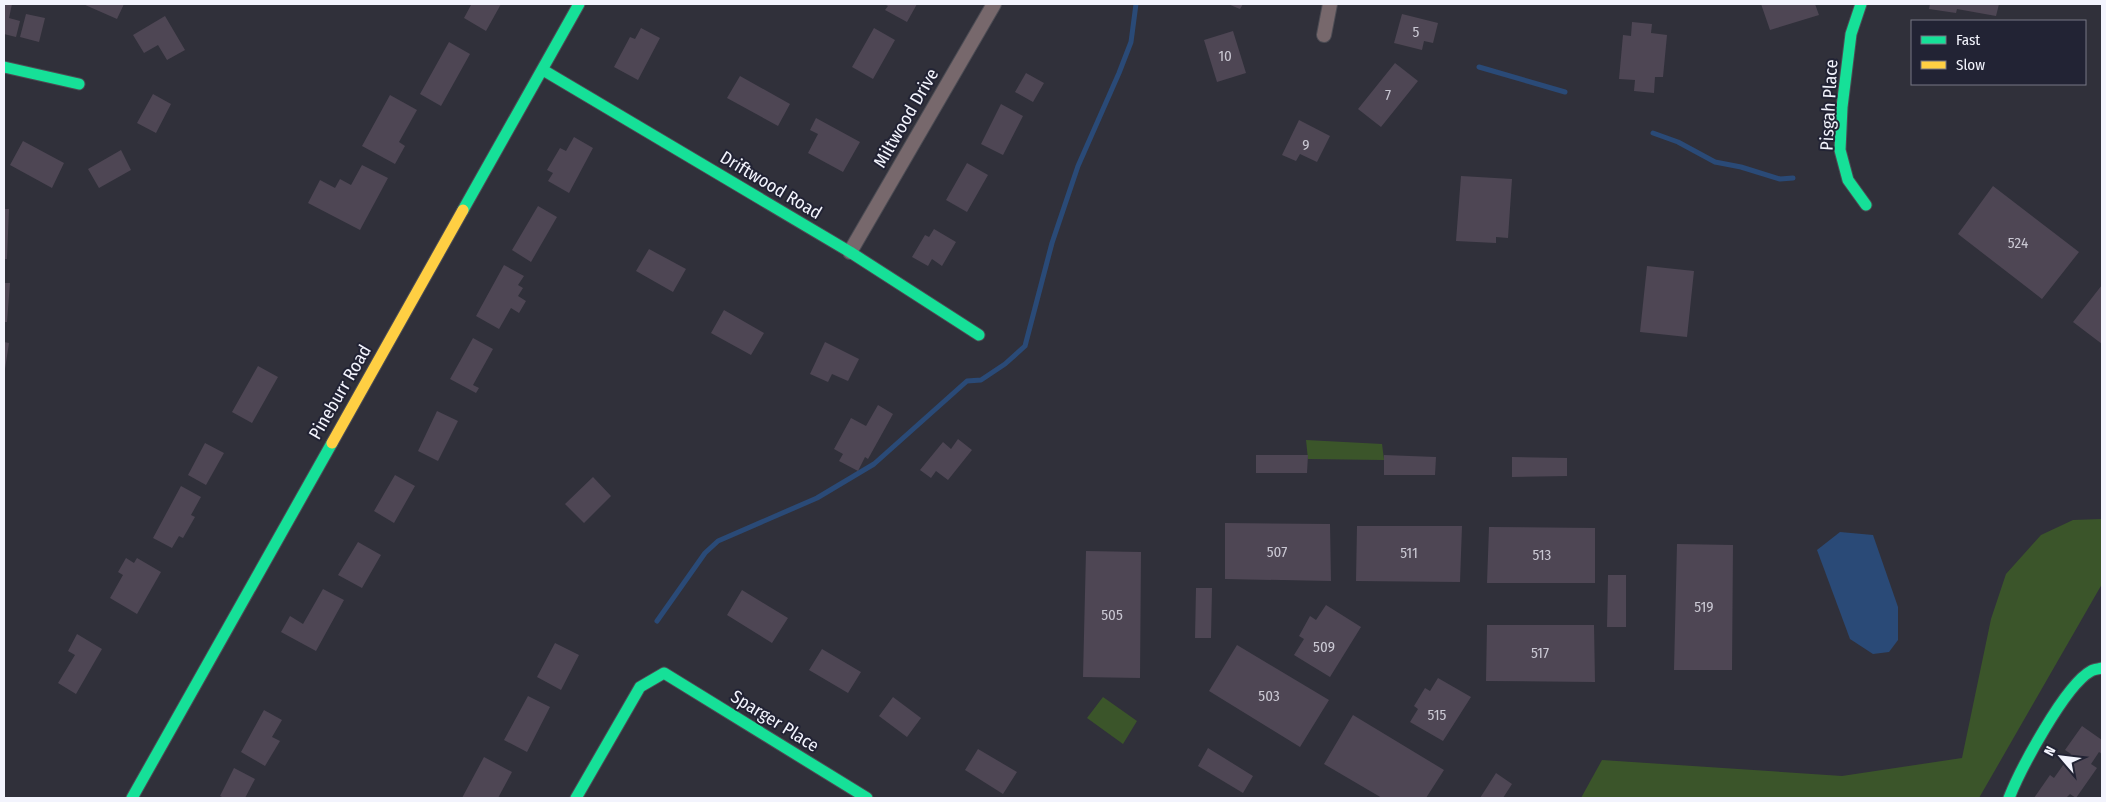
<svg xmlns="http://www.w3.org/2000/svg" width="2106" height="802" font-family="'Fira Sans Condensed',sans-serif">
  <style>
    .green { fill: #3b552a }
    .water { fill: #2a4a77 }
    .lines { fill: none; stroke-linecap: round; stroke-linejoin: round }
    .stream { stroke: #2a4a77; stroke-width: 5 }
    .building { fill: #4e4654 }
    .street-casing { stroke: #4c4c54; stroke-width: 16 }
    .fast-casing { stroke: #4c4c54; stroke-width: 13 }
    .slow-casing { stroke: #4c4c54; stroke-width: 13 }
    .street { stroke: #77686c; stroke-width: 14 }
    .fast { stroke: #16e098; stroke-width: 11 }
    .slow { stroke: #ffcf43; stroke-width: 11 }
    .labels { text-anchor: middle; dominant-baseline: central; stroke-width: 4; stroke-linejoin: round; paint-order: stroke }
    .number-label { font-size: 15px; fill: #cac8d3 }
    .street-label { font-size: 18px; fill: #f3f4fd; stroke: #222334 }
  </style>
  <rect width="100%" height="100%" fill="#30303a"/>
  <path class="green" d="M 1306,440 L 1382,444 L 1384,460 L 1308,459 Z
    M 2102,519 L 2102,584 L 1979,798 L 1581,798 L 1602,760 L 1842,776 L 1962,758 L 1991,619 L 2006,574 L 2041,535 L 2073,520 Z
    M 1103,697 L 1137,721 L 1123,744 L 1087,718 Z"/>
  <path class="water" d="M 1840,532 L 1873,535 L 1898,607 L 1898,640 L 1889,652 L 1873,654 L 1850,639 L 1817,550 Z"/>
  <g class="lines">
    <path class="stream" d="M 1479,67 L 1565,92
      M 1653,133 L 1678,142 L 1715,162 L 1741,167 L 1780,179 L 1793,178
      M 657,621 L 705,553 L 718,541 L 817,498 L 874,464 L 967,381 L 981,380 L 1005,364 L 1025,346 L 1052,243 L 1078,166 L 1119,73 L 1131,42 L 1136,4"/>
  </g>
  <path class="building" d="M 4,4 L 12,4 L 9,18 L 20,21 L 16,37 L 4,34 Z
    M 83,4 L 124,4 L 117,19 Z
    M 469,4 L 501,4 L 486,31 L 464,18 L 471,5 Z
    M 884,4 L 917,4 L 907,22 L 885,10 L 888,6 Z
    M 1228,4 L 1243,4 L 1240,9 Z
    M 1761,4 L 1815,4 L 1819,15 L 1770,30 Z
    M 1930,4 L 1999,4 L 1996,16 L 1957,9 L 1956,13 L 1929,9 Z
    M 26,14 L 45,18 L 39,42 L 20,37 Z
    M 1402,14 L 1438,23 L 1433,43 L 1424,41 L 1422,50 L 1394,43 Z
    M 165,16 L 185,50 L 167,60 L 158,45 L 144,53 L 133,35 Z
    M 1632,22 L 1652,24 L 1651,33 L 1667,35 L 1663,77 L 1655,77 L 1654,93 L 1634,91 L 1635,80 L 1619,79 L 1623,35 L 1631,36 Z
    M 641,28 L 660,38 L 638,80 L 614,67 L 630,37 L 635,39 Z
    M 874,28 L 895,40 L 873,79 L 852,67 Z
    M 1233,31 L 1246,73 L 1217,82 L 1204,40 Z
    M 449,42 L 470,54 L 441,106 L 420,94 Z
    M 1395,63 L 1418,81 L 1381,127 L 1358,109 Z
    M 1026,73 L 1044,83 L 1033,102 L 1015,92 Z
    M 740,76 L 790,104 L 778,126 L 727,98 Z
    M 153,94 L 171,104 L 156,133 L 137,123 Z
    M 390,95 L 417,110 L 399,142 L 405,146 L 395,164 L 362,146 Z
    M 1001,104 L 1023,116 L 1003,155 L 981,144 Z
    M 816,118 L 860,142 L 843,172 L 808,153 L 818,134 L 810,130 Z
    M 1299,120 L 1330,136 L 1317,162 L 1300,154 L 1296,161 L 1282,155 Z
    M 574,137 L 593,148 L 569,193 L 548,181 L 553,173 L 547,170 L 560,148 L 566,151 Z
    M 23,141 L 64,163 L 52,188 L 10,165 Z
    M 121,150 L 131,170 L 99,188 L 88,169 Z
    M 967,163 L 988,175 L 967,212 L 946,200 Z
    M 362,165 L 388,178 L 360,230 L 308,203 L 320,180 L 335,188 L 340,179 L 351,185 Z
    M 1461,176 L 1512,179 L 1508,238 L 1496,237 L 1496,243 L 1456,241 Z
    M 1993,186 L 2079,252 L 2042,299 L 1958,234 Z
    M 538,206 L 557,217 L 531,262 L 512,250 Z
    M 4,209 L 9,209 L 7,259 L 4,259 Z
    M 934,229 L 956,242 L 942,266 L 932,259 L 928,266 L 912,257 L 925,235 L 929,237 Z
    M 649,249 L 686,269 L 673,292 L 636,271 Z
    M 504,265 L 524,276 L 518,285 L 523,288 L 518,296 L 526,301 L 519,313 L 511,308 L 499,329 L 476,316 Z
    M 1647,266 L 1694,271 L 1687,337 L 1640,332 Z
    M 4,283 L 10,283 L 7,322 L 4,322 Z
    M 2102,285 L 2102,344 L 2073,322 Z
    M 724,310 L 764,333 L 751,355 L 711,333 Z
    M 473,338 L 493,349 L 473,385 L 479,388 L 476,393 L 450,379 Z
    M 4,342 L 9,343 L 5,369 L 4,368 Z
    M 825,342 L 859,359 L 848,381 L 832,374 L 828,382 L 810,374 Z
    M 258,366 L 278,377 L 252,423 L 232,412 Z
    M 878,405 L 893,414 L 868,459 L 865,457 L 858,471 L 839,461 L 843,454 L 834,449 L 851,418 L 866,426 Z
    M 437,411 L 458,421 L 438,461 L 418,451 Z
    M 958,439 L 972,450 L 948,480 L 936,471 L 931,478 L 920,470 L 943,442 L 951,449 Z
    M 205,443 L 224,453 L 206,485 L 188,475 Z
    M 1256,455 L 1308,455 L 1307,473 L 1256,473 Z
    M 1384,455 L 1436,457 L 1435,475 L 1384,475 Z
    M 1512,457 L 1567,458 L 1567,476 L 1512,477 Z
    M 395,475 L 415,486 L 394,523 L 374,511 Z
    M 593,477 L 611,496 L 584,523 L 565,504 Z
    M 181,486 L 201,497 L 191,515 L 195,517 L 183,538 L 179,536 L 172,548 L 153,538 Z
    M 1225,523 L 1330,524 L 1331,581 L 1225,579 Z
    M 1357,526 L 1462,526 L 1460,582 L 1356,581 Z
    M 1489,527 L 1595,528 L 1595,583 L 1487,583 Z
    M 358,542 L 381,555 L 362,588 L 338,575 Z
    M 1677,544 L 1733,545 L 1732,670 L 1674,670 Z
    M 1086,551 L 1141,552 L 1140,678 L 1083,677 Z
    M 126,558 L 134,563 L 137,558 L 161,572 L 137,614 L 110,598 L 123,575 L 118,572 Z
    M 1608,575 L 1626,575 L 1626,627 L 1607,627 Z
    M 1196,588 L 1212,588 L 1211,638 L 1195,638 Z
    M 323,589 L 344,600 L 316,651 L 281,632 L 290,616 L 303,624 Z
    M 742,590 L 788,618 L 772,643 L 727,615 Z
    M 1326,605 L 1361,627 L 1330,677 L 1294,655 L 1304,639 L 1299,636 L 1310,616 L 1316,620 Z
    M 1487,625 L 1594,625 L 1595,682 L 1486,681 Z
    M 77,634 L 102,649 L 76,694 L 58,683 L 75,655 L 68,651 Z
    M 555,643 L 579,655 L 561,690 L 537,677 Z
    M 1237,645 L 1329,700 L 1300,747 L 1209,691 Z
    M 822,649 L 861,672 L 848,693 L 809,670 Z
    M 1438,678 L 1471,697 L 1443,741 L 1410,722 L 1418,709 L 1414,706 L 1425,688 L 1430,691 Z
    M 528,696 L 550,707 L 527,752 L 504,740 Z
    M 893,697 L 921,718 L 907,737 L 879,716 Z
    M 264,710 L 282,720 L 272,737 L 280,741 L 265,766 L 241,752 Z
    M 1353,715 L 1444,770 L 1426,798 L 1382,798 L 1324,764 Z
    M 2082,726 L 2102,740 L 2102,754 L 2099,752 L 2091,764 L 2097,768 L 2076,798 L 2070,794 L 2066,798 L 2034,798 L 2050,775 L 2054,778 L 2071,754 L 2065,750 Z
    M 1208,748 L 1253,776 L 1243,793 L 1198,766 Z
    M 978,749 L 1017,772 L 1003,794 L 965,770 Z
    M 484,757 L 512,772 L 498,798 L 462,798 Z
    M 234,768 L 255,779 L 245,798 L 224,798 L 220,796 Z
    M 1496,773 L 1512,784 L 1503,798 L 1480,798 Z"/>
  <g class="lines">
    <defs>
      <path id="street" d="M 1324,35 L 1330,4
        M 850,252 L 994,4"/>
      <path id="fast" d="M 1861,4 L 1851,34 L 1842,107 L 1840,150 L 1848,180 L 1866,205
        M 4,67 L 79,84
        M 543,70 L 850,252 L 979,335
        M 463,210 L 579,4
        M 132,798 L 332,443
        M 576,798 L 640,687 L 664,673 L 867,798
        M 2009,798 C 2020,770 2065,685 2091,671 C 2094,669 2099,669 2102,668"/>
      <path id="slow" d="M 332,443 L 463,210"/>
    </defs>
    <use href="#street" class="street-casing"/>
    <use href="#fast" class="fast-casing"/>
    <use href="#slow" class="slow-casing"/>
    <use href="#street" class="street"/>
    <use href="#fast" class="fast"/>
    <use href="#slow" class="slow"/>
  </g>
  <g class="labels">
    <g class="number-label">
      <text x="1416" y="32">5</text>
      <text x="1225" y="56">10</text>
      <text x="1388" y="95">7</text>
      <text x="1306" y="145">9</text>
      <text x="2018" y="243">524</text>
      <text x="1277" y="552">507</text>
      <text x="1409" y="553">511</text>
      <text x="1542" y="555">513</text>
      <text x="1704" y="607">519</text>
      <text x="1112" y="615">505</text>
      <text x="1324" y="647">509</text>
      <text x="1540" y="653">517</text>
      <text x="1269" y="696">503</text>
      <text x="1437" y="715">515</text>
    </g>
    <g class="street-label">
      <text transform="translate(1829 105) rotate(-87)">Pisgah Place</text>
      <text transform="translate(906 118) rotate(-60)">Miltwood Drive</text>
      <text transform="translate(771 185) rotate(31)">Driftwood Road</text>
      <text transform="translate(340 392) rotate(-60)">Pineburr Road</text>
      <text transform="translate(775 721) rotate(32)">Sparger Place</text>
    </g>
  </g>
  <rect width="2106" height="802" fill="none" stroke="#f3f4fd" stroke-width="10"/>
  <rect x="1911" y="20" width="175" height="65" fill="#222334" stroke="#767784"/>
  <rect x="1921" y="36" width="25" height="8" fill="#16e098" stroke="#767784"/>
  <text x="1956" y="45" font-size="15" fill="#f3f4fd">Fast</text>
  <rect x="1921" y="61" width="25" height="8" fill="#ffcf43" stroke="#767784"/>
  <text x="1956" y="70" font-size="15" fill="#f3f4fd">Slow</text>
  <g transform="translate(2061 757) rotate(298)" stroke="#222334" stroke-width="4" paint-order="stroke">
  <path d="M0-4L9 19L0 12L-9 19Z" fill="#f3f4fd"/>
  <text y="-8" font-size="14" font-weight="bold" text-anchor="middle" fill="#f3f4fd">N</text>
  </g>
</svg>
